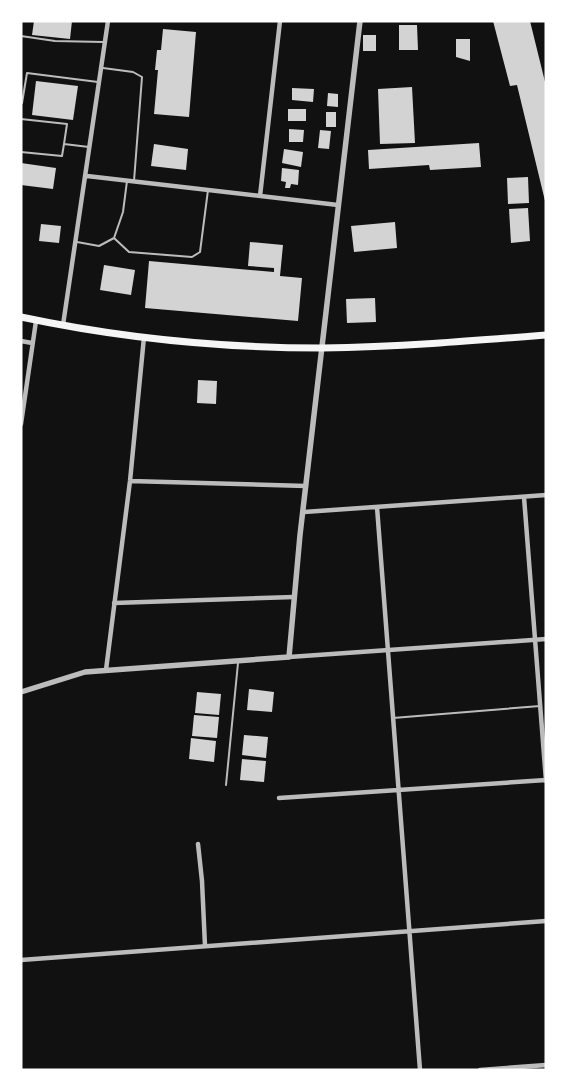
<svg xmlns="http://www.w3.org/2000/svg" width="567" height="1091" font-family="'PT Serif',serif">
  <style>
    .building { fill: #d3d3d3 }
    .lines { fill: none; stroke-linecap: round; stroke-linejoin: round }
    .service { stroke: #bcbcbc; stroke-width: 2 }
    .minor { stroke: #bcbcbc; stroke-width: 4.5 }
    .tertiary { stroke: #bcbcbc; stroke-width: 5.5 }
    .primary { stroke: #f5f5f5; stroke-width: 7 }
  </style>
  <rect width="100%" height="100%" fill="#111"/>
  <path class="building" d="M 34,21 L 72,21 L 70,39 L 32,35 Z
    M 493,21 L 530,21 L 546,86 L 546,205 L 517,85 L 510,86 Z
    M 399,25 L 417,25 L 418,50 L 399,50 Z
    M 163,29 L 196,32 L 189,117 L 154,114 L 158,70 L 155,70 L 157,50 L 161,50 Z
    M 363,35 L 376,35 L 376,51 L 363,51 Z
    M 456,39 L 470,39 L 470,61 L 456,57 Z
    M 36,81 L 78,86 L 73,120 L 32,115 Z
    M 412,87 L 415,143 L 380,144 L 378,89 Z
    M 292,88 L 314,89 L 313,102 L 292,100 Z
    M 328,93 L 338,94 L 338,107 L 327,106 Z
    M 288,109 L 306,109 L 306,121 L 288,121 Z
    M 326,112 L 336,112 L 336,127 L 326,127 Z
    M 289,129 L 304,130 L 303,142 L 289,142 Z
    M 320,130 L 331,131 L 329,149 L 318,148 Z
    M 479,143 L 481,167 L 430,170 L 429,165 L 369,169 L 368,150 Z
    M 154,144 L 188,149 L 186,170 L 151,166 Z
    M 284,149 L 303,152 L 301,167 L 282,163 Z
    M 21,163 L 56,168 L 53,189 L 21,185 Z
    M 282,168 L 299,170 L 298,185 L 291,184 L 290,188 L 285,188 L 286,182 L 281,181 Z
    M 528,177 L 529,203 L 508,204 L 507,178 Z
    M 528,208 L 530,241 L 511,243 L 509,209 Z
    M 395,222 L 397,248 L 354,252 L 351,226 Z
    M 41,224 L 61,226 L 59,243 L 39,241 Z
    M 250,242 L 283,245 L 280,276 L 302,278 L 298,321 L 145,308 L 149,261 L 274,272 L 274,268 L 248,266 Z
    M 104,265 L 135,270 L 131,295 L 100,290 Z
    M 375,298 L 376,322 L 347,323 L 346,299 Z
    M 198,380 L 217,381 L 216,404 L 197,403 Z
    M 249,689 L 274,692 L 272,712 L 247,710 Z
    M 197,692 L 221,694 L 219,715 L 195,713 Z
    M 194,715 L 219,717 L 217,738 L 192,736 Z
    M 244,735 L 268,737 L 266,758 L 242,755 Z
    M 191,738 L 216,741 L 214,762 L 189,759 Z
    M 242,759 L 266,761 L 264,782 L 240,780 Z"/>
  <g class="lines">
    <path class="service" d="M 21,36 L 55,41 L 103,42
      M 103,68 L 133,72 L 142,77 L 134,181
      M 22,103 L 27,73 L 98,82
      M 21,119 L 67,124 L 64,144
      M 21,152 L 62,156 L 64,144 L 89,147
      M 114,238 L 129,252 L 192,257 L 200,252 L 208,190
      M 77,242 L 99,246 L 114,238 L 123,212 L 127,181
      M 393,718 L 540,706
      M 226,785 L 238,663"/>
    <path class="minor" d="M 87,176 L 338,205
      M 260,196 L 280,21
      M 63,325 L 108,21
      M 21,341 L 32,343
      M 21,424 L 36,321
      M 130,481 L 306,486
      M 524,497 L 546,781
      M 377,507 L 420,1070
      M 304,512 L 546,495
      M 114,603 L 294,597
      M 289,657 L 546,639
      M 106,670 L 130,481 L 144,337
      M 279,798 L 546,780
      M 198,844 L 202,881 L 205,946
      M 21,960 L 546,921
      M 480,1070 L 546,1065"/>
    <path class="tertiary" d="M 21,692 L 85,672 L 289,657 L 300,535 L 360,21"/>
    <path class="primary" d="M 21,317 C 120,338 222,348 322,348 C 397,347 471,341 546,335"/>
  </g>
  <rect width="567" height="1091" fill="none" stroke="#ffffff" stroke-width="45"/>
</svg>
